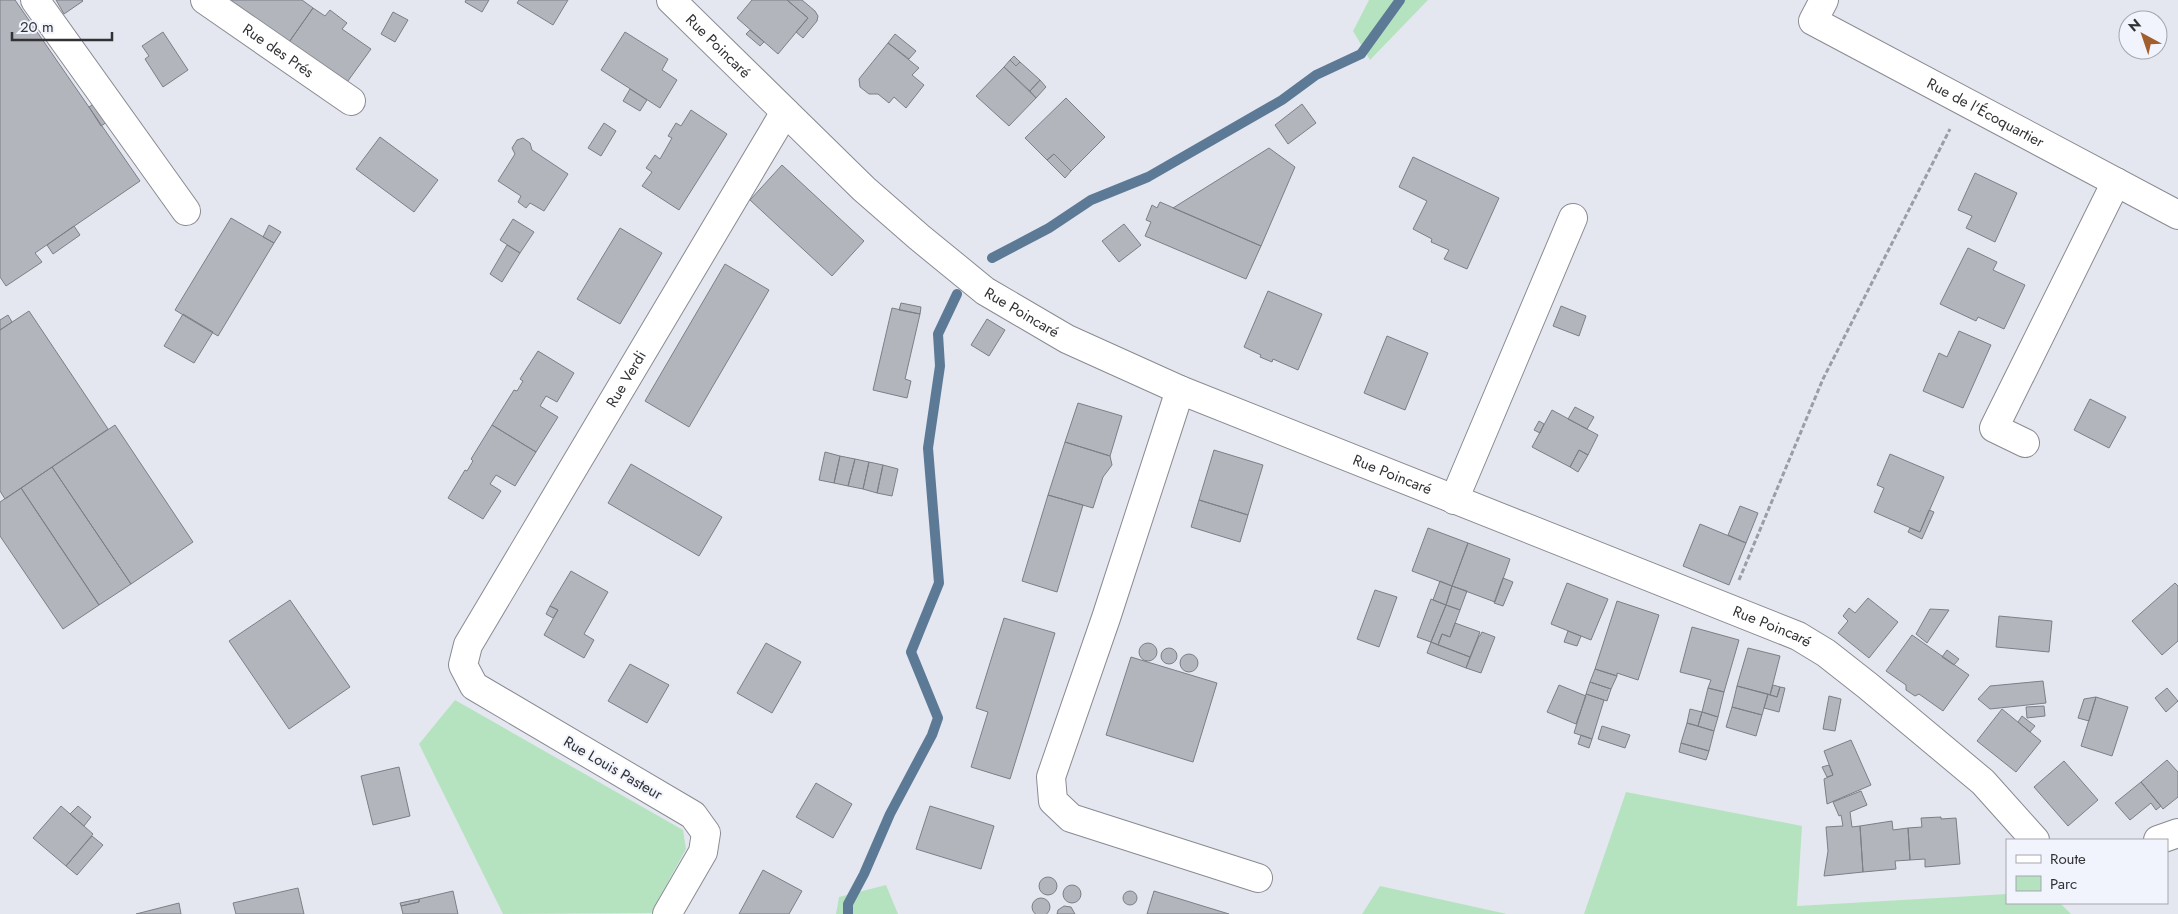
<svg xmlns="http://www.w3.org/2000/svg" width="2178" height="914" font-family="Jost,sans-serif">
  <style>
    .green { fill: #b6e3bf }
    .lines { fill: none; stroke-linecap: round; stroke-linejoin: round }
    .stream { stroke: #5c7a96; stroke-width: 10 }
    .building { fill: #b3b5bd; stroke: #7d7f87 }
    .minor-casing { stroke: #898b93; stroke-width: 30 }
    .path { stroke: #9c9da4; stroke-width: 3; stroke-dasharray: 5 2.5; stroke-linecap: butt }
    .minor { stroke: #fff; stroke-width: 28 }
    .labels { text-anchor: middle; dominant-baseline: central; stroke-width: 4; stroke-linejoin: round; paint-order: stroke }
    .street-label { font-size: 15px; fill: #313235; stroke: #f2f4fd }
  </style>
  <rect width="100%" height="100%" fill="#e5e7f0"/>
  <path class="green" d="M 1369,0 L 1428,0 L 1370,60 L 1353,31 Z
    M 455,700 L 683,830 L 686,849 L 651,913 L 503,914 L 419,744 Z
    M 1626,792 L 1802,826 L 1797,906 L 2007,894 L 2007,903 L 2060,903 L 2071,914 L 1584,914 Z
    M 886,885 L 898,914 L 836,914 L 839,897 Z
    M 1380,886 L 1507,914 L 1362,914 Z"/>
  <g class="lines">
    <path class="stream" d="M 992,258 L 1049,228 L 1091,200 L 1148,177 L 1282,100 L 1316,75 L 1361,54 L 1400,0
      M 848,914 L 848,904 L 864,874 L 890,814 L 932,735 L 938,718 L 911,652 L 939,583 L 928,448 L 940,366 L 938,334 L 957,294"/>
  </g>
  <path class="building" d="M 0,0 L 15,0 L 140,181 L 35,253 L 42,262 L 6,286 L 0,277 Z
    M 56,0 L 82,0 L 83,1 L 64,14 Z
    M 230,0 L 302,0 L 313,8 L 287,45 L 227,3 Z
    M 466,0 L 489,0 L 482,12 L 465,2 Z
    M 519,0 L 568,0 L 553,25 L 517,3 Z
    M 752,0 L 787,0 L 808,18 L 778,54 L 737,18 Z
    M 787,0 L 802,0 L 815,11 L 818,16 L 817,21 L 803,38 L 796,32 L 808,18 Z
    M 313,8 L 325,16 L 330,10 L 347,23 L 342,29 L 371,49 L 345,85 L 287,45 Z
    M 393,12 L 408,20 L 395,42 L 381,34 Z
    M 750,30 L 764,42 L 760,46 L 746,34 Z
    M 163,32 L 188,70 L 163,87 L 145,59 L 149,56 L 142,46 Z
    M 625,32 L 668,59 L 662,70 L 677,80 L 660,108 L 601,70 Z
    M 895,34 L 916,51 L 909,59 L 888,43 Z
    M 888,43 L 919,68 L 912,75 L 924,85 L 906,108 L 894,97 L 889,103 L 878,94 L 869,94 L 860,87 L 859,79 Z
    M 1014,56 L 1020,62 L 1016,66 L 1010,60 Z
    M 1010,60 L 1016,66 L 1020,62 L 1040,80 L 1030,91 L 1004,67 Z
    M 1004,67 L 1036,98 L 1009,126 L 976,96 Z
    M 1040,80 L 1046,87 L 1036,98 L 1030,91 Z
    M 630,89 L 647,100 L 640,111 L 623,101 Z
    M 1066,98 L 1105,137 L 1071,171 L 1054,154 L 1047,160 L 1025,138 Z
    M 94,104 L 107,122 L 101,126 L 89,107 Z
    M 1302,104 L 1316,123 L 1288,144 L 1275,125 Z
    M 691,110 L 727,134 L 679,210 L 642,186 L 652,172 L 646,168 L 655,155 L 660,159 L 672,138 L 668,136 L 676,123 L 681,126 Z
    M 604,123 L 616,131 L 601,156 L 588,148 Z
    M 380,137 L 438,180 L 414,212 L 356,169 Z
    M 523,138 L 530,143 L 532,150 L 568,174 L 544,211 L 530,203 L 526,208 L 518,202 L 521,196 L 498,181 L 515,154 L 512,148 L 517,140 Z
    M 1269,148 L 1295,167 L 1261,246 L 1173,208 Z
    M 1054,154 L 1071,171 L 1065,178 L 1047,160 Z
    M 1413,157 L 1499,198 L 1467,269 L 1444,259 L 1449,250 L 1431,242 L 1432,239 L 1413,229 L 1427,201 L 1399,187 Z
    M 782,165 L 864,241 L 832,276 L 750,200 Z
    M 1975,173 L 2017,193 L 1995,242 L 1966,228 L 1972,216 L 1958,210 Z
    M 1160,202 L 1261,246 L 1246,279 L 1145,236 L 1151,222 L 1146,220 L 1152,205 L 1157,208 Z
    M 231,218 L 274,243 L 218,336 L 175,310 Z
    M 513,219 L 534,232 L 520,253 L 500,240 Z
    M 1124,224 L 1141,245 L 1119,262 L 1102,241 Z
    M 269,225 L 281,232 L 274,243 L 263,237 Z
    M 74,226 L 80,235 L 53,254 L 47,245 Z
    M 620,228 L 662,253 L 620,324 L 577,299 Z
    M 507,245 L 520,253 L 502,282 L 490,274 Z
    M 1968,248 L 1997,262 L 1993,270 L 2025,285 L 2004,329 L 1978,317 L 1976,321 L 1940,304 Z
    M 725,264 L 769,290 L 689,427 L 645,401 Z
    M 1268,291 L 1322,314 L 1298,370 L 1273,359 L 1272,362 L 1260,357 L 1261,355 L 1244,347 Z
    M 901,303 L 921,307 L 920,314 L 899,310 Z
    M 1561,306 L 1586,316 L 1579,336 L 1553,326 Z
    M 892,308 L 920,314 L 905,379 L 911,381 L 907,398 L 873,390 Z
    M 29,311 L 108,429 L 5,499 L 0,491 L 0,330 Z
    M 183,314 L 213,332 L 194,363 L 164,346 Z
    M 8,315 L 12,322 L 0,330 L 0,320 Z
    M 987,319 L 1005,330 L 989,356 L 971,345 Z
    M 1959,331 L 1991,345 L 1963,408 L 1923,391 L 1939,353 L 1947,357 Z
    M 1387,336 L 1428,353 L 1405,410 L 1364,393 Z
    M 538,351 L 574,373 L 557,402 L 546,396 L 540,406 L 558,417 L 536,452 L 492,425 L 514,390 L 517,391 L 523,381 L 520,379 Z
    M 2090,399 L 2126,417 L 2109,448 L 2074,430 Z
    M 1078,403 L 1122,416 L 1110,456 L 1065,442 Z
    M 1575,407 L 1594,417 L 1587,429 L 1568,419 Z
    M 1552,410 L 1598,435 L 1588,455 L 1579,450 L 1570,467 L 1532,447 Z
    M 1539,421 L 1544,424 L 1540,433 L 1534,430 Z
    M 115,425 L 193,542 L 131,584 L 52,467 Z
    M 492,425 L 536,452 L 515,486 L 496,475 L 490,484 L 501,491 L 483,519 L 448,498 L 465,470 L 467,471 L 473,461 L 471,459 Z
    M 1065,442 L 1110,456 L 1112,465 L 1103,477 L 1093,508 L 1048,495 Z
    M 1214,450 L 1263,465 L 1248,515 L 1199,500 Z
    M 1579,450 L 1588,455 L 1578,472 L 1570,467 Z
    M 825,452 L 840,456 L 834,483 L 819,480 Z
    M 1890,454 L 1944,477 L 1920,532 L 1874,512 L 1884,488 L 1877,485 Z
    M 840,456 L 855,459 L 848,486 L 834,483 Z
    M 855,459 L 869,462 L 863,489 L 848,486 Z
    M 869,462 L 883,465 L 877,493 L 863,489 Z
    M 631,464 L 722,517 L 699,556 L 608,503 Z
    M 883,465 L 898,469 L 892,496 L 877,493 Z
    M 52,467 L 131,584 L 99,605 L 21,488 Z
    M 21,488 L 99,605 L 63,629 L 0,536 L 0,502 Z
    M 1048,495 L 1083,505 L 1057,592 L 1022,581 Z
    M 1199,500 L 1248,515 L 1240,542 L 1191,527 Z
    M 1740,506 L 1758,513 L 1746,543 L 1728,535 Z
    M 1929,510 L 1934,512 L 1922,539 L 1908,532 L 1910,528 L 1920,532 Z
    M 1700,524 L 1746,543 L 1729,585 L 1683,566 Z
    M 1428,528 L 1468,543 L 1452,586 L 1412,571 Z
    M 1468,543 L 1510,559 L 1495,602 L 1452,586 Z
    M 571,571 L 608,592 L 584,634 L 594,640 L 584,658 L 544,635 L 558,610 L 550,606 Z
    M 1503,578 L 1513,582 L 1503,606 L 1494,603 Z
    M 1440,581 L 1452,586 L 1446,605 L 1433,600 Z
    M 1567,583 L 1608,599 L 1591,640 L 1551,624 Z
    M 2175,583 L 2178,586 L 2178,641 L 2162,655 L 2132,621 Z
    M 1452,586 L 1467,591 L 1460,610 L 1446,605 Z
    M 1375,590 L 1397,597 L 1379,647 L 1357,639 Z
    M 1868,598 L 1898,622 L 1869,658 L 1838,633 L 1848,621 L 1843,616 L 1849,608 L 1855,613 Z
    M 1431,599 L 1446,605 L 1431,642 L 1417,637 Z
    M 290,600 L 350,687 L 289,729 L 229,641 Z
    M 1617,601 L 1659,615 L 1638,680 L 1617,673 L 1617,676 L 1595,669 Z
    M 1446,605 L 1460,610 L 1450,637 L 1442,634 L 1438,645 L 1431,642 Z
    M 550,606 L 558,610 L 553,618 L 546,614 Z
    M 1930,609 L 1949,610 L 1927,643 L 1916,634 Z
    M 1999,616 L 2052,621 L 2049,652 L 1996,647 Z
    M 1004,618 L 1055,633 L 1010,779 L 971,767 L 988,712 L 976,708 Z
    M 1455,623 L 1480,632 L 1470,657 L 1438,645 L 1442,634 L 1450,637 Z
    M 1692,627 L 1739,640 L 1724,692 L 1708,688 L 1711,680 L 1680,672 Z
    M 1568,631 L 1581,636 L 1577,646 L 1564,642 Z
    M 1482,632 L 1495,637 L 1481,673 L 1466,668 L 1479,636 L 1480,636 Z
    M 1912,635 L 1969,675 L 1943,711 L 1919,694 L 1915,696 L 1906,690 L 1906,685 L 1886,671 Z
    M 1431,642 L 1470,657 L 1466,668 L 1427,653 Z
    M 766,643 L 801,662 L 772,713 L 737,693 Z
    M1139 652a9 9 0 1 1 18 0a9 9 0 1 1-18 0Z
    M1161 656a8 8 0 1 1 16 0a8 8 0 1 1-16 0Z
    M 1748,648 L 1780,656 L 1770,695 L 1737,686 Z
    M 1947,650 L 1959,659 L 1954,665 L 1942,657 Z
    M1180 663a9 9 0 1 1 18 0a9 9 0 1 1-18 0Z
    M 1131,657 L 1217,683 L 1193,762 L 1106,735 Z
    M 630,664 L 669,685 L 647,723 L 608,701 Z
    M 1595,669 L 1617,676 L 1611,689 L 1590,682 Z
    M 2043,681 L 2046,703 L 1990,709 L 1978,699 L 1990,686 Z
    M 1590,682 L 1611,689 L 1607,701 L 1586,694 Z
    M 1559,685 L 1586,696 L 1576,724 L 1547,712 Z
    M 1773,685 L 1780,687 L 1777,697 L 1770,695 Z
    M 1737,686 L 1768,694 L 1762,715 L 1732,707 Z
    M 1780,687 L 1785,688 L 1779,712 L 1764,708 L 1768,694 L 1777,697 Z
    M 1708,688 L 1724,692 L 1718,717 L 1702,712 Z
    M 2167,688 L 2178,701 L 2166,712 L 2155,698 Z
    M 1586,694 L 1604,700 L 1592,739 L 1574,733 Z
    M 1829,696 L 1841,699 L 1835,731 L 1823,729 Z
    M 2096,697 L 2089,721 L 2078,718 L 2084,699 Z
    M 2096,697 L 2128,707 L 2112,756 L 2081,746 Z
    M 2044,706 L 2045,716 L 2027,718 L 2026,707 Z
    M 1732,707 L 1762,715 L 1756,736 L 1726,727 Z
    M 1690,709 L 1702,712 L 1698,726 L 1687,723 Z
    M 2002,709 L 2041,741 L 2016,772 L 1977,741 Z
    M 1702,712 L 1718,717 L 1714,731 L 1698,726 Z
    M 2022,716 L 2035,726 L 2030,732 L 2018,722 Z
    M 1687,723 L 1714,731 L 1709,751 L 1681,743 Z
    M 1602,726 L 1630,735 L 1625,748 L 1598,739 Z
    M 1581,735 L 1592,739 L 1589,748 L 1578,744 Z
    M 1851,740 L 1871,785 L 1827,804 L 1824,779 L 1833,775 L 1824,751 Z
    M 1681,743 L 1709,751 L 1706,760 L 1679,752 Z
    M 2167,760 L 2178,772 L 2178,797 L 2163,809 L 2141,782 Z
    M 2064,761 L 2098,800 L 2068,826 L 2034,787 Z
    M 1829,765 L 1833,775 L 1827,777 L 1822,767 Z
    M 399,767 L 410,816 L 373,825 L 361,776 Z
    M 2141,782 L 2161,806 L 2156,810 L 2151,803 L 2130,820 L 2115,803 Z
    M 816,783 L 852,804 L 833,838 L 796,817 Z
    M 1861,791 L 1867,805 L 1850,812 L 1852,827 L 1860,826 L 1863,872 L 1824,876 L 1828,851 L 1826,827 L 1843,826 L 1841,815 L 1839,816 L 1833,802 Z
    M 61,806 L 93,834 L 66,866 L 33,838 Z
    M 78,806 L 91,817 L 84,826 L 70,814 Z
    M 930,806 L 994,826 L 981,869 L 916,849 Z
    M 1941,817 L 1941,819 L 1956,818 L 1960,864 L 1925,867 L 1925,859 L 1910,860 L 1908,828 L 1922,827 L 1921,818 Z
    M 1892,821 L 1893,830 L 1908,828 L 1910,860 L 1895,861 L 1896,869 L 1863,872 L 1860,826 Z
    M 92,836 L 103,845 L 77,875 L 66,866 Z
    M 763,870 L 802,891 L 789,914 L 739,914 Z
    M1039 886a9 9 0 1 1 18 0a9 9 0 1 1-18 0Z
    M1063 894a9 9 0 1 1 18 0a9 9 0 1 1-18 0Z
    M 298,888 L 304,914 L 236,914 L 233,903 Z
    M1123 898a7 7 0 1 1 14 0a7 7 0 1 1-14 0Z
    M 453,891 L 458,914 L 403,914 L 401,906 L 419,902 L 419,899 Z
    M 1154,891 L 1229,914 L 1147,914 Z
    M1032 907a9 9 0 1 1 18 0a9 9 0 1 1-18 0Z
    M 419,899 L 419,902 L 401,906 L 400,903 Z
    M 179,903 L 181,914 L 136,914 Z
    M 1064,906 L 1071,907 L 1075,914 L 1057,914 L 1058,910 Z"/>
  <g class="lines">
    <defs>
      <g id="minor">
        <path d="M 35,0 L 186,211"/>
        <path id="s1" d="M 205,0 L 351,101"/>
        <path id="s2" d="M 671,0 L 864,189 L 919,237 L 985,291 L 1067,339 L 1180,390 L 1798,636 L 1826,653 L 1868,686 L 1983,782 L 2035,840"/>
        <path id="s3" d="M 1824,0 L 1813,21 L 2178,215"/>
        <path d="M 1180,390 L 1106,618 L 1051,777 L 1053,801 L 1071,818 L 1258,878"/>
        <path d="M 2025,443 L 1994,428 L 2116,182"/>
        <path d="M 1454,500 L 1573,218"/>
        <path d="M 2158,840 L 2178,833"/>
        <path id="s4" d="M 667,914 L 703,852 L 706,833 L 693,815 L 474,686 L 463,665 L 468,645 L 785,112"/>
      </g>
    </defs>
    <use href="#minor" class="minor-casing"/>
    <path class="path" d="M 1739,580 L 1823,379 L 1950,129"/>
    <use href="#minor" class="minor"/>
  </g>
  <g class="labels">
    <g class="street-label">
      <text stroke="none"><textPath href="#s2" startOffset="66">Rue Poincaré</textPath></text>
      <text stroke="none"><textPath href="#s1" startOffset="89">Rue des Prés</textPath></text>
      <text stroke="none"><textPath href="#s3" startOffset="219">Rue de l'Écoquartier</textPath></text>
      <text stroke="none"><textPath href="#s2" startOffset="471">Rue Poincaré</textPath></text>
      <text stroke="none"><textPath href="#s4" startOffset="721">Rue Verdi</textPath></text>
      <text stroke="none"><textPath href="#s2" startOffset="876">Rue Poincaré</textPath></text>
      <text stroke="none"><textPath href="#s2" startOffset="1285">Rue Poincaré</textPath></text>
      <text transform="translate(613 768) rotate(30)">Rue Louis Pasteur</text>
    </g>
  </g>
  <rect x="2006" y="839" width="162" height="65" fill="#f2f4fd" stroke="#a5a6ad"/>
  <rect x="2016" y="855" width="25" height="8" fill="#ffffff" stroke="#a5a6ad"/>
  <text x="2050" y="864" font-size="15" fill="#313235">Route</text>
  <rect x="2016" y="876" width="25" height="15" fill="#b6e3bf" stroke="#a5a6ad"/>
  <text x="2050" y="889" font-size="15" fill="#313235">Parc</text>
  <g transform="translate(2143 35) rotate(320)"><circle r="24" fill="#f2f4fd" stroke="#a5a6ad"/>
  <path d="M0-4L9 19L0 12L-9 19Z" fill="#a25f2e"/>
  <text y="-8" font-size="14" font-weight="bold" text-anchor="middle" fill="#313235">N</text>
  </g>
  <path d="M12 32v8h100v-8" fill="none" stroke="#313235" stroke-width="2.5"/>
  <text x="20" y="32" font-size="15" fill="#313235" stroke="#f2f4fd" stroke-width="4" paint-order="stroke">20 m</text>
</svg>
